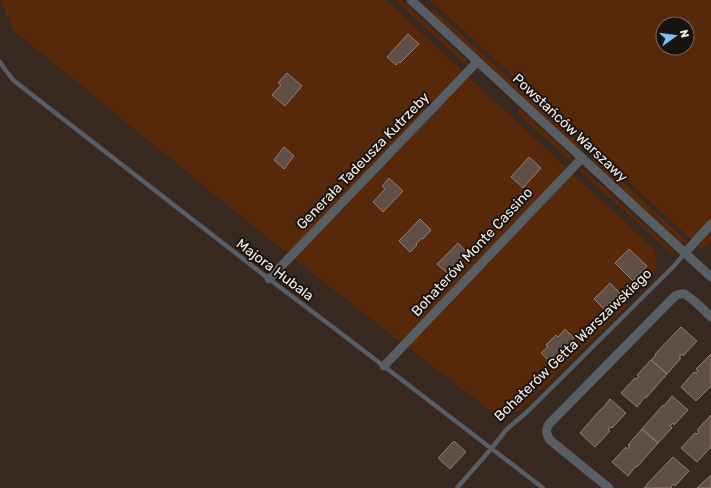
<svg xmlns="http://www.w3.org/2000/svg" width="711" height="488" font-family="Rubik,sans-serif">
  <style>
    .green { fill: #572809; fill-rule: evenodd }
    .building { fill: #604f46; stroke: #938177 }
    .lines { fill: none; stroke-linecap: round; stroke-linejoin: round }
    .lane { stroke: #585f64; stroke-width: 4.5 }
    .street { stroke: #585f64; stroke-width: 9 }
    .labels { text-anchor: middle; dominant-baseline: central; stroke-width: 4; stroke-linejoin: round; paint-order: stroke }
    .street-label { font-size: 14px; fill: #f7ede7; stroke: #19130f }
  </style>
  <rect width="100%" height="100%" fill="#372820"/>
  <path class="green" d="M 0,0 L 386,0 L 655,250 L 656,270 L 624,302 L 628,305 L 518,412 L 493,413 L 380,326 L 269,239 L 13,30 Z
    M 396,0 L 402,0 L 465,59 L 467,62 L 467,66 L 410,14 Z
    M 430,0 L 711,0 L 711,241 L 703,250 ZM 663,24 L 687,24 L 687,48 L 663,48 Z
    M 433,8 L 584,147 L 580,148 L 577,147 L 430,11 Z
    M 519,108 L 570,155 L 572,159 L 571,162 L 516,112 Z
    M 592,154 L 688,242 L 685,243 L 681,242 L 593,162 L 591,158 Z
    M 578,169 L 583,169 L 586,171 L 672,250 L 674,253 L 675,257 Z"/>
  <path class="building" d="M 408,34 L 419,44 L 400,63 L 398,62 L 396,65 L 387,57 Z
    M 287,73 L 302,86 L 285,106 L 272,95 L 281,85 L 278,83 Z
    M 284,147 L 294,156 L 284,169 L 274,160 Z
    M 529,157 L 541,168 L 523,188 L 511,177 Z
    M 389,178 L 403,191 L 383,212 L 373,202 L 385,189 L 382,186 Z
    M 420,219 L 431,230 L 423,239 L 422,238 L 416,244 L 417,245 L 410,252 L 399,241 Z
    M 458,243 L 467,252 L 447,273 L 437,264 Z
    M 629,249 L 647,266 L 633,281 L 615,263 Z
    M 610,283 L 620,293 L 604,309 L 594,299 Z
    M 681,327 L 697,341 L 683,356 L 682,354 L 679,357 L 681,358 L 667,374 L 651,360 L 656,355 L 655,354 Z
    M 565,329 L 574,338 L 567,345 L 568,347 L 552,364 L 541,353 L 548,347 L 546,345 L 556,335 L 558,337 Z
    M 711,354 L 711,386 L 696,401 L 681,387 L 694,372 L 696,373 L 698,371 L 696,369 Z
    M 651,360 L 667,374 L 646,398 L 645,397 L 637,407 L 621,393 L 635,378 L 636,379 L 639,377 L 637,375 Z
    M 672,396 L 688,410 L 674,425 L 673,423 L 670,426 L 672,428 L 658,443 L 642,429 L 663,405 L 664,406 Z
    M 610,399 L 626,413 L 612,428 L 611,427 L 608,429 L 610,431 L 595,447 L 580,433 L 600,410 L 602,409 Z
    M 711,415 L 711,447 L 697,462 L 681,448 L 695,433 L 697,434 L 699,432 L 697,430 Z
    M 642,429 L 658,443 L 637,467 L 636,466 L 628,476 L 612,462 L 626,447 L 627,449 L 630,446 L 628,445 Z
    M 454,441 L 466,452 L 450,469 L 438,458 Z
    M 673,457 L 689,471 L 675,486 L 673,484 L 671,487 L 672,488 L 644,488 L 647,485 L 647,484 Z
    M 711,475 L 711,488 L 697,488 Z"/>
  <g class="lines">
    <path class="lane" d="M 0,62 L 4,68 L 13,80 L 269,279 L 334,328 L 543,488
      M 457,488 L 491,449 L 507,429 L 528,411 L 673,267 L 685,253"/>
    <path class="street" d="M 411,0 L 711,277
      M 685,253 L 711,224
      M 269,279 L 477,62
      M 384,366 L 582,158
      M 609,488 L 550,440 C 546,433 545,432 549,424 L 675,296 C 677,295 681,293 684,294 C 690,296 706,312 711,317"/>
  </g>
  <g class="labels">
    <g class="street-label">
      <text transform="translate(570 128) rotate(43)">Powstańców Warszawy</text>
      <text transform="translate(363 161) rotate(-46)">Generała Tadeusza Kutrzeby</text>
      <text transform="translate(472 252) rotate(-47)">Bohaterów Monte Cassino</text>
      <text transform="translate(275 270) rotate(37)">Majora Hubala</text>
      <text transform="translate(573 345) rotate(-44)">Bohaterów Getta Warszawskiego</text>
    </g>
  </g>
  <g transform="translate(675 36) rotate(76)"><circle r="19" fill="#19130f" stroke="#726a65"/>
  <path d="M0-3L7 15L0 10L-7 15Z" fill="#79bff8"/>
  <text y="-6" font-size="11" font-weight="bold" text-anchor="middle" fill="#f7ede7">N</text>
  </g>
</svg>
